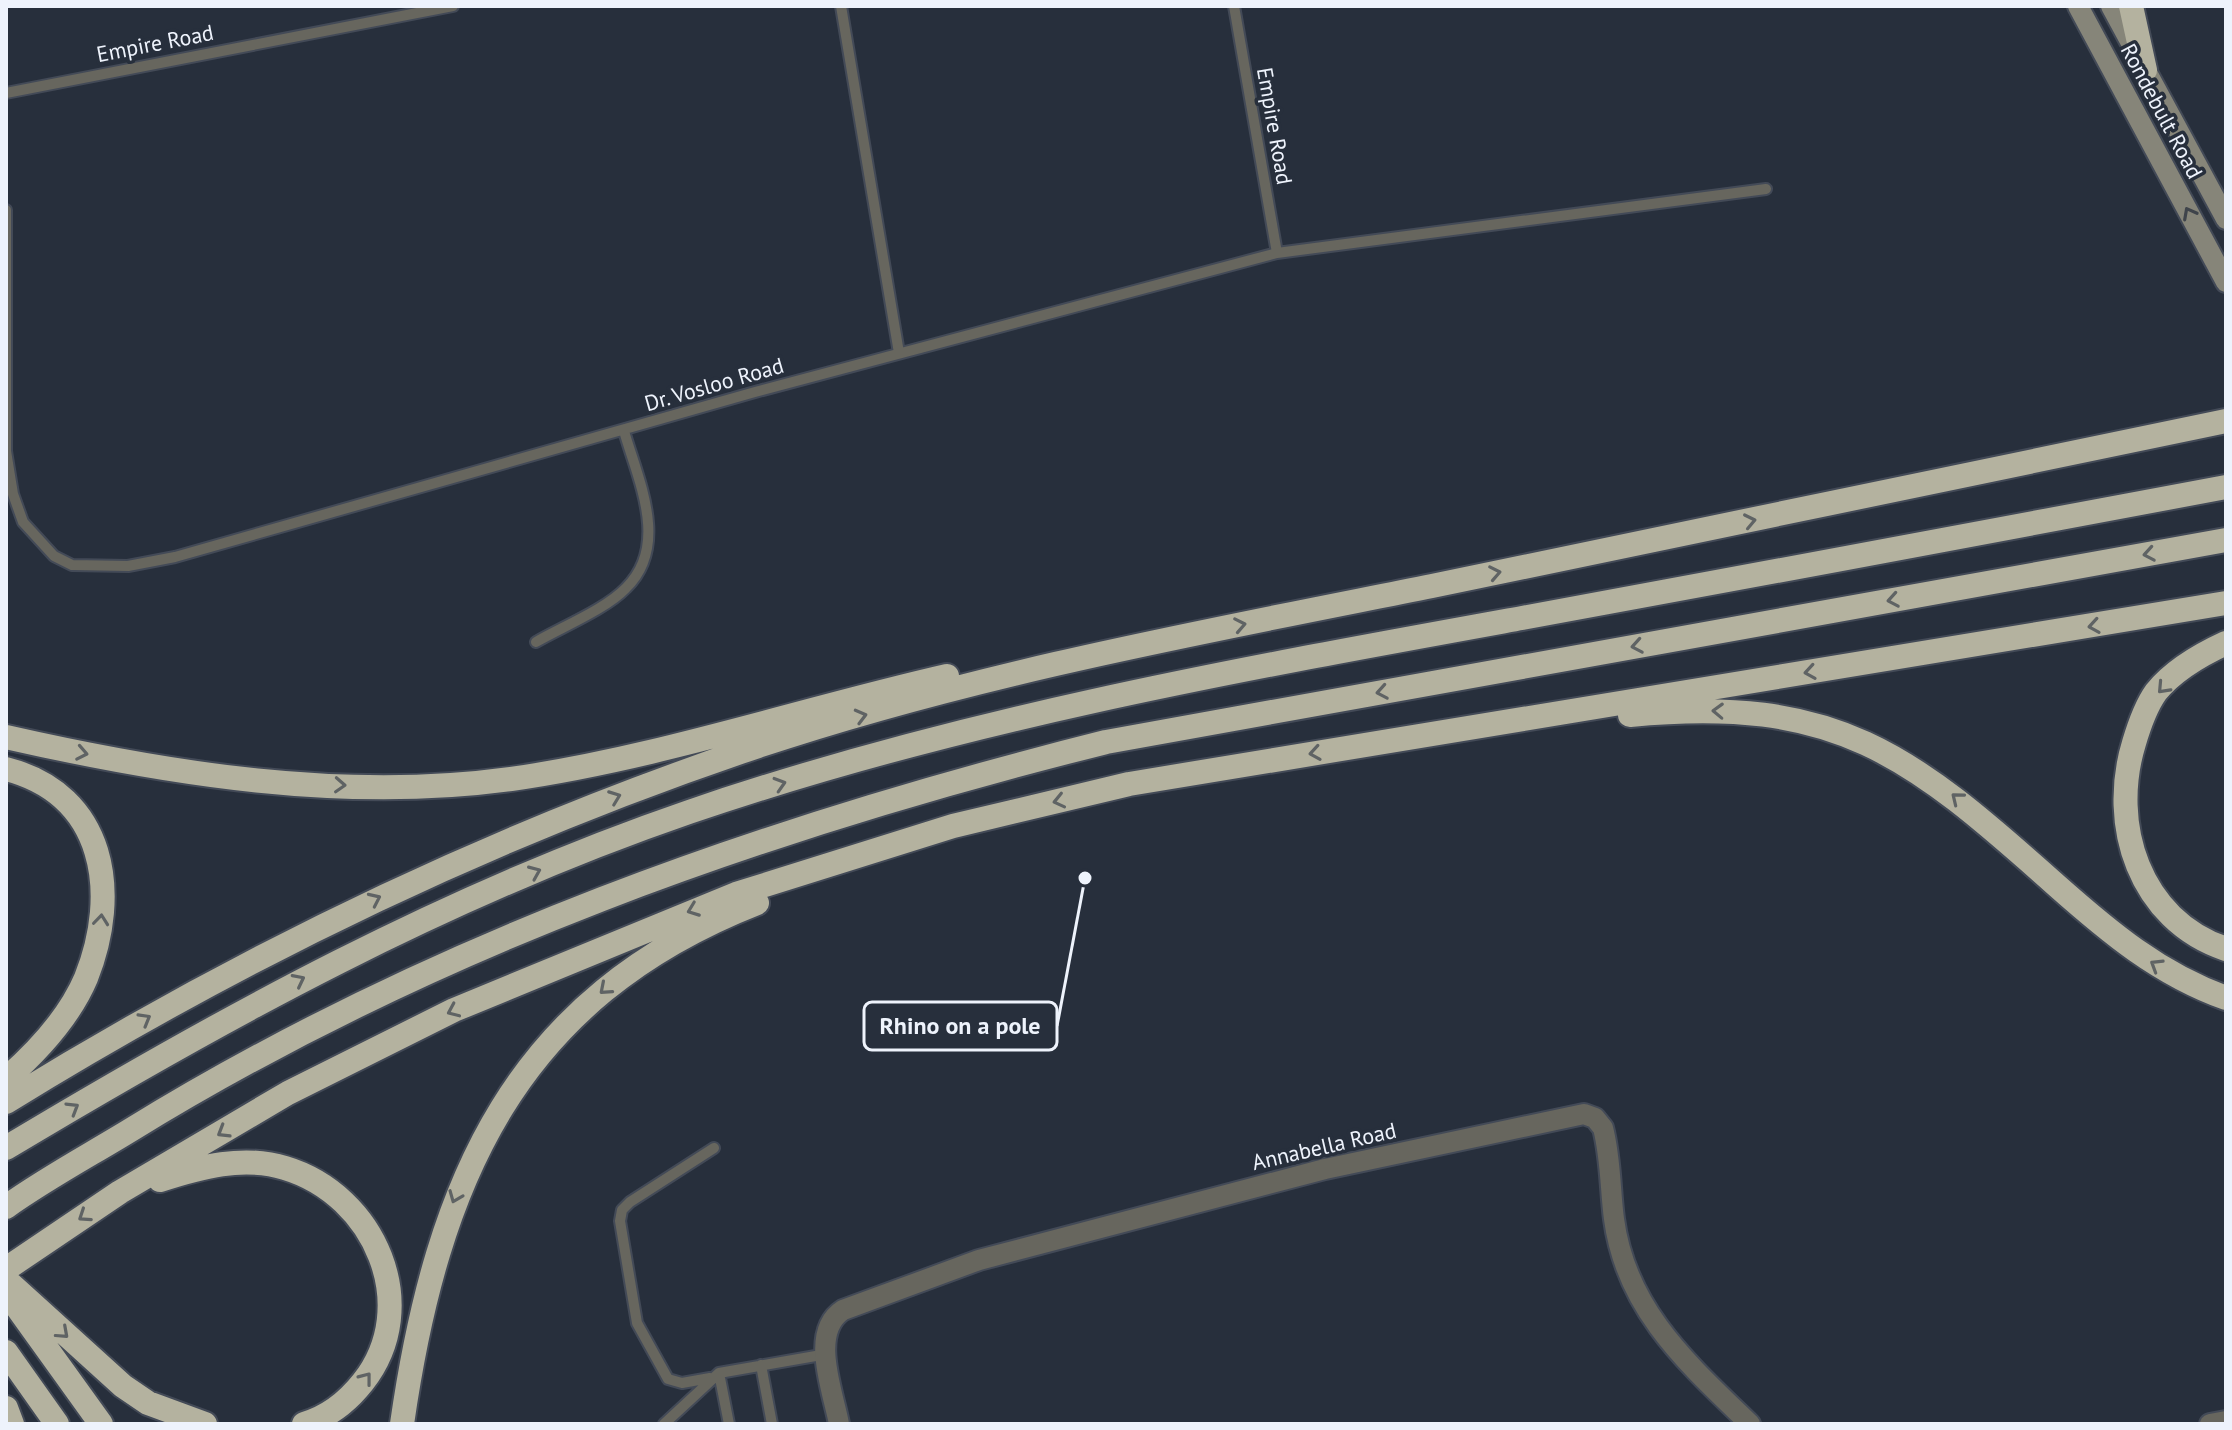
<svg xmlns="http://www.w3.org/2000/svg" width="2232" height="1430" font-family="'PT Sans',sans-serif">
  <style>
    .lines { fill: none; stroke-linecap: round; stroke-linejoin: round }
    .service-casing { stroke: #434a57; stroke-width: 14 }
    .minor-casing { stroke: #434a57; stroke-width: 24 }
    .secondary-casing { stroke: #434a57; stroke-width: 24 }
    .motorway-casing { stroke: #434a57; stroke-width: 28 }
    .service { stroke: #67665e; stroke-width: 10 }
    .minor { stroke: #67665e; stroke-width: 20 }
    .secondary { stroke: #868579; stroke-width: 20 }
    .motorway { stroke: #b4b29f; stroke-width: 24 }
    .oneway { stroke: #3f444b }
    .oneway2 { stroke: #5f6364 }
    .labels { text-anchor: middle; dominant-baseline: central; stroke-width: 7; stroke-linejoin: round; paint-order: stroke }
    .street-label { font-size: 22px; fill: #eef3fc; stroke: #272f3c }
    .leader { fill: none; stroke: #eef3fc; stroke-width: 3 }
    .callout-dot { fill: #eef3fc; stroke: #272f3c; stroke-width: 3 }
    .callout { fill: #272f3c; stroke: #eef3fc; stroke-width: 3 }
    .callout-label { font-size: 24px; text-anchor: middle; font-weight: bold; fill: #eef3fc }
  </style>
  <rect width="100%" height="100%" fill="#272f3c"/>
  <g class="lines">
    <defs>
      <path id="service" d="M 841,6 L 899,353
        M 1234,6 L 1277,253
        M 6,93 L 453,6
        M 6,210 L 6,451 L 13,494 L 23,522 L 54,556 L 72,565 L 128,566 L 175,557 L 755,392 L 1277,253 L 1766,189
        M 536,642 C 562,627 606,609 626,588 C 670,545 638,480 624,431
        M 761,1365 L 772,1424
        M 719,1373 L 729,1424
        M 710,1378 L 682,1383 L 668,1379 L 637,1323 L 620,1221 L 622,1210 L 630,1202 L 714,1148
        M 664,1424 L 719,1373 L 827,1354"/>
      <path id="minor" d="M 839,1424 C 833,1391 809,1332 843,1310 L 979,1260 L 1325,1169 L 1584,1114 L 1595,1118 L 1603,1128 C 1611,1159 1610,1189 1614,1219 C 1626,1310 1688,1364 1750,1424
        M 2210,1424 L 2226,1421"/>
      <path id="secondary" d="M 2078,6 L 2226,282
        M 2111,6 L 2226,219"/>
      <path id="motorway" d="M 2131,6 L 2145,70
        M 2226,643 C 2202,654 2173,671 2156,692 C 2146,706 2139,726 2134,743 C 2109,824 2139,920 2226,949
        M 1630,715 C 1837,695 1909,754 2056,885 C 2109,932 2159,974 2226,998
        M 6,737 C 169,774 344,802 511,779 C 658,758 802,709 947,676
        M 6,769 C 106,795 120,893 86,978 C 69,1018 38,1051 6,1079
        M 6,1102 C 244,955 493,835 758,746 C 977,673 1207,631 1432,586 C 1697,532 1961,475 2226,421
        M 6,1148 C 224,1017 447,895 689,812 C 960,719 1241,669 1522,618 C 1757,575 1991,531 2226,487
        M 160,1180 C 200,1167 243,1155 285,1168 C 375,1195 423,1306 363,1382 C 348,1401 328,1417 304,1424
        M 6,1207 C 45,1179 88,1156 129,1131 C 431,945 763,828 1106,742 L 2226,540
        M 6,1269 L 120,1192 L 288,1093 L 454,1010 L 736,894 L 953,826 L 1129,784 L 2226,603
        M 6,1280 L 123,1386 L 148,1403 L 205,1424
        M 14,1303 L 101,1424
        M 6,1352 L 57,1424
        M 6,1408 L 12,1424
        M 402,1424 C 437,1181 515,998 757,903"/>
    </defs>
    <use href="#service" class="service-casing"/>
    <use href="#minor" class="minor-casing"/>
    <use href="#secondary" class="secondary-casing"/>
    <use href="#motorway" class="motorway-casing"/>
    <use href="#service" class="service"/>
    <use href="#minor" class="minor"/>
    <use href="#secondary" class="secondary"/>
    <use href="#motorway" class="motorway"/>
  </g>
  <defs><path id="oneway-chevron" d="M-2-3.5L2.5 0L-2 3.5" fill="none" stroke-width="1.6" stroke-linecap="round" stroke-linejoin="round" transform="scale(2)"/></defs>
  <use class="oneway" href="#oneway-chevron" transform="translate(2189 213) rotate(-118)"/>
  <g class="oneway2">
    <use href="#oneway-chevron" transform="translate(1750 521) rotate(-12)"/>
    <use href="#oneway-chevron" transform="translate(2149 554) rotate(170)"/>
    <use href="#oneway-chevron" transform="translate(1495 573) rotate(-11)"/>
    <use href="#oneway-chevron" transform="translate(1893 600) rotate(170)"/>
    <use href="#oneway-chevron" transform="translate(1240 625) rotate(-11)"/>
    <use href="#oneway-chevron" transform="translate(2094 626) rotate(171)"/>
    <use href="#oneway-chevron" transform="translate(1637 646) rotate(170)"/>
    <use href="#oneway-chevron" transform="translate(1810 672) rotate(171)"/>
    <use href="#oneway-chevron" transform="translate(2163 688) rotate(133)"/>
    <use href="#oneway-chevron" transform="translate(1382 692) rotate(170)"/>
    <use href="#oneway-chevron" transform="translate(1718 711) rotate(-178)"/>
    <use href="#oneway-chevron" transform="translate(861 716) rotate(-15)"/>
    <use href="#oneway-chevron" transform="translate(82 753) rotate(11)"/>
    <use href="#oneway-chevron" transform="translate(1315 753) rotate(171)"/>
    <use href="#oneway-chevron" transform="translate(780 784) rotate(-17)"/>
    <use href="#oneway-chevron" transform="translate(340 785) rotate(3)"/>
    <use href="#oneway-chevron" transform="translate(615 797) rotate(-21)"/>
    <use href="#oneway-chevron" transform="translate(1957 798) rotate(-141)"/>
    <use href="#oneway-chevron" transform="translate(1059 801) rotate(167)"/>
    <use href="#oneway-chevron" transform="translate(535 872) rotate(-23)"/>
    <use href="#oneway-chevron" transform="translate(375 899) rotate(-25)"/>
    <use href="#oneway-chevron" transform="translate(693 910) rotate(159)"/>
    <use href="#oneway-chevron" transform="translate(101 920) rotate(-84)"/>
    <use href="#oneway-chevron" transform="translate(2156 965) rotate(-148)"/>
    <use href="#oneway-chevron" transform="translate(299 980) rotate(-27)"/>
    <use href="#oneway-chevron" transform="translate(605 989) rotate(139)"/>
    <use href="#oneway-chevron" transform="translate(453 1011) rotate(156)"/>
    <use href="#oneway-chevron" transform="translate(145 1019) rotate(-30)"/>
    <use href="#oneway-chevron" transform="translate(73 1108) rotate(-31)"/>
    <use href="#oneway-chevron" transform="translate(223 1132) rotate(149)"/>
    <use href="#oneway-chevron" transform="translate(455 1197) rotate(112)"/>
    <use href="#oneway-chevron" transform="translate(84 1216) rotate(146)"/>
    <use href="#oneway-chevron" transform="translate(63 1333) rotate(42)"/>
    <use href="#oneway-chevron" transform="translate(366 1378) rotate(-52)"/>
  </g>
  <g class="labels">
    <g class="street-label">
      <text transform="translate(155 43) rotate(-11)">Empire Road</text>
      <text transform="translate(2162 111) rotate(62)">Rondebult Road</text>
      <text transform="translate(1275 126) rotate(80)">Empire Road</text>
      <text transform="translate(714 384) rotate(-16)">Dr. Vosloo Road</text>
      <text transform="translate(1324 1146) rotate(-13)">Annabella Road</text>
    </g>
  </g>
  <path class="leader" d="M1085 878L1057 1026"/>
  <circle class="callout-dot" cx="1085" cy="878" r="8"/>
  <rect class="callout" x="864" y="1002" width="193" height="48" rx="8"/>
  <g class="callout-label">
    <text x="960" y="1034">Rhino on a pole</text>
  </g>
  <rect width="2232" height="1430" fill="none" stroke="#eef3fc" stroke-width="16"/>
</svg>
